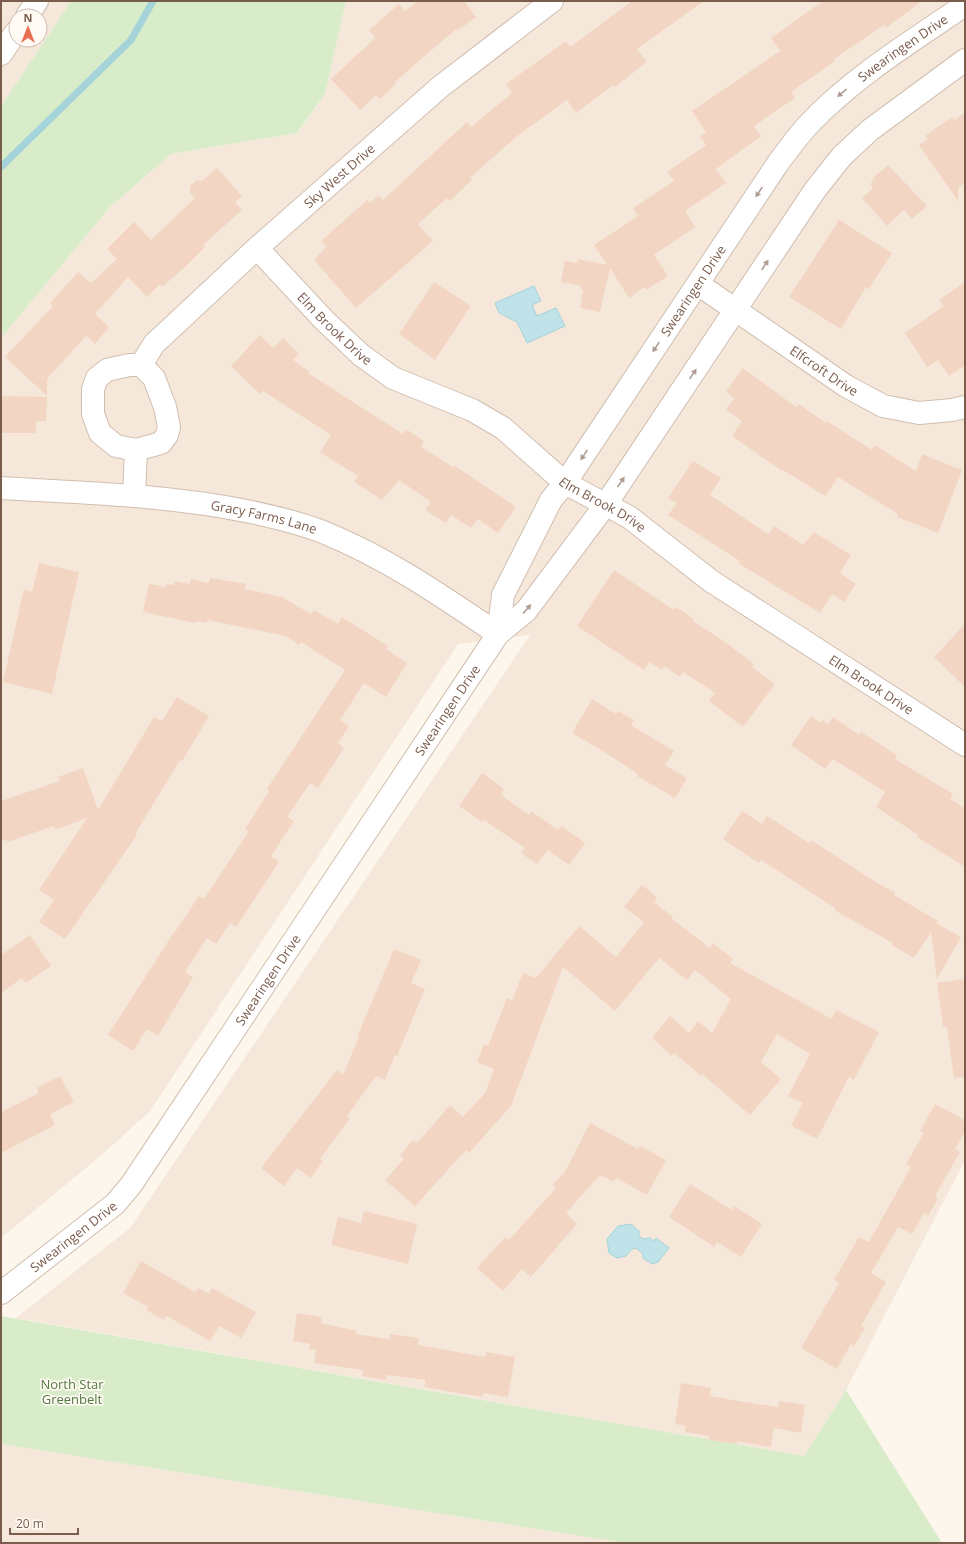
<svg xmlns="http://www.w3.org/2000/svg" width="966" height="1544" font-family="'Open Sans',sans-serif">
  <style>
    .residential { fill: #f5e8da; fill-rule: evenodd }
    .green { fill: #d8ecc9 }
    .water { fill: #bfe3e8; stroke: #a5d3da }
    .lines { fill: none; stroke-linecap: round; stroke-linejoin: round }
    .stream { stroke: #a5d3da; stroke-width: 7 }
    .building { fill: #f3d5c3 }
    .minor-casing { stroke: #d1beb0; stroke-width: 24 }
    .minor { stroke: #fff; stroke-width: 22 }
    .oneway { fill: #af9d94 }
    .labels { text-anchor: middle; dominant-baseline: central; stroke-width: 3.5; stroke-linejoin: round; paint-order: stroke }
    .street-label { font-size: 13px; fill: #7a5c4d; stroke: #fffaf3 }
    .park-label { font-size: 13px; fill: #537a41; stroke: #fffaf3 }
  </style>
  <rect width="100%" height="100%" fill="#fdf6ec"/>
  <path class="residential" d="M 1,1 L 71,1 L 1,106 ZM 16,16 L 40,16 L 40,40 L 16,40 Z
    M 346,1 L 965,1 L 965,1160 L 846,1390 L 804,1456 L 16,1318 L 130,1228 L 530,635 L 458,644 L 150,1111 L 103,1154 L 1,1238 L 1,338 L 111,206 L 171,154 L 298,133 L 325,94 Z
    M 1,1444 L 625,1543 L 1,1543 Z"/>
  <path class="green" d="M 71,1 L 346,1 L 325,94 L 297,133 L 171,154 L 111,206 L 1,338 L 1,106 Z
    M 1,1316 L 804,1456 L 846,1390 L 942,1543 L 625,1543 L 1,1444 Z"/>
  <path class="water" d="M 534,286 L 541,301 L 532,305 L 537,316 L 556,308 L 565,326 L 527,343 L 517,322 L 499,313 L 495,303 Z
    M 631,1224 L 639,1231 L 639,1236 L 643,1239 L 650,1238 L 654,1241 L 656,1238 L 669,1248 L 658,1262 L 652,1264 L 643,1258 L 643,1254 L 636,1248 L 632,1249 L 626,1256 L 617,1258 L 609,1253 L 607,1239 L 618,1226 Z"/>
  <g class="lines">
    <path class="stream" d="M 1,167 L 131,40 L 153,1"/>
  </g>
  <path class="building" d="M 418,1 L 464,1 L 476,17 L 457,31 L 456,29 L 395,82 L 396,84 L 380,99 L 376,95 L 360,110 L 331,79 L 375,38 L 369,30 L 399,4 L 405,11 Z
    M 632,1 L 704,1 L 637,49 L 647,62 L 615,87 L 613,85 L 576,113 L 567,100 L 516,137 L 470,178 L 472,180 L 450,201 L 447,198 L 418,224 L 433,241 L 356,308 L 314,260 L 327,246 L 321,241 L 367,200 L 370,203 L 379,195 L 383,200 L 467,122 L 471,127 L 512,93 L 506,84 L 566,41 L 570,47 Z
    M 823,1 L 922,1 L 886,28 L 884,25 L 834,59 L 835,61 L 791,92 L 795,98 L 754,126 L 761,136 L 716,169 L 726,183 L 685,211 L 695,227 L 654,255 L 668,276 L 646,290 L 644,287 L 629,298 L 610,268 L 600,312 L 580,308 L 583,290 L 581,290 L 581,286 L 561,282 L 565,261 L 577,263 L 578,259 L 607,265 L 594,245 L 638,216 L 633,208 L 674,181 L 667,172 L 706,145 L 700,136 L 706,132 L 692,111 L 780,51 L 771,38 Z
    M 965,112 L 965,182 L 958,188 L 958,201 L 919,145 L 928,139 L 925,136 L 952,117 L 954,120 Z
    M 888,165 L 927,206 L 912,219 L 904,210 L 887,226 L 862,198 L 873,188 L 870,184 L 874,180 L 872,179 Z
    M 217,168 L 242,196 L 235,202 L 242,210 L 203,245 L 205,247 L 184,268 L 162,287 L 160,284 L 147,297 L 128,277 L 95,314 L 109,327 L 95,344 L 86,336 L 47,379 L 47,396 L 5,357 L 53,306 L 50,303 L 78,272 L 91,283 L 117,259 L 107,249 L 134,222 L 151,240 L 195,198 L 190,193 L 190,186 L 197,180 L 202,181 Z
    M 839,220 L 892,253 L 869,289 L 866,287 L 841,329 L 789,297 Z
    M 434,282 L 471,306 L 435,360 L 399,334 Z
    M 965,282 L 965,365 L 949,376 L 938,360 L 927,367 L 905,333 L 944,306 L 939,300 Z
    M 260,335 L 273,348 L 283,338 L 299,354 L 293,360 L 310,372 L 308,373 L 403,434 L 406,429 L 424,441 L 421,447 L 453,467 L 454,465 L 516,507 L 498,533 L 478,519 L 471,528 L 451,515 L 446,523 L 425,510 L 431,502 L 399,480 L 382,500 L 354,482 L 358,476 L 320,452 L 331,435 L 263,391 L 260,394 L 231,366 Z
    M 743,368 L 796,407 L 799,404 L 826,423 L 827,421 L 872,450 L 875,445 L 916,471 L 922,454 L 962,470 L 938,533 L 897,517 L 898,514 L 838,477 L 825,496 L 783,470 L 782,471 L 732,436 L 742,421 L 726,410 L 734,398 L 726,392 Z
    M 2,396 L 47,397 L 46,421 L 36,421 L 36,433 L 1,433 Z
    M 693,461 L 721,478 L 710,495 L 768,534 L 774,526 L 803,545 L 814,532 L 851,555 L 840,573 L 856,584 L 844,602 L 832,594 L 820,613 L 738,563 L 740,561 L 668,515 L 677,503 L 668,498 Z
    M 39,563 L 79,572 L 52,694 L 3,682 L 24,589 L 32,592 Z
    M 614,570 L 674,610 L 676,607 L 694,619 L 693,621 L 725,642 L 754,664 L 752,667 L 775,684 L 743,727 L 709,701 L 715,693 L 683,672 L 680,677 L 664,666 L 662,670 L 649,662 L 644,670 L 577,626 Z
    M 210,578 L 246,584 L 245,589 L 282,597 L 311,614 L 314,610 L 338,624 L 342,617 L 388,646 L 386,649 L 407,663 L 386,697 L 364,683 L 340,720 L 349,726 L 338,743 L 344,748 L 318,788 L 310,783 L 287,817 L 294,821 L 271,856 L 279,862 L 236,927 L 230,923 L 216,944 L 207,938 L 185,972 L 193,977 L 158,1036 L 147,1029 L 133,1051 L 108,1035 L 174,932 L 175,932 L 199,896 L 204,899 L 249,831 L 245,829 L 269,791 L 267,789 L 345,670 L 301,642 L 299,645 L 286,636 L 207,620 L 207,623 L 196,621 L 195,623 L 143,612 L 149,584 L 166,587 L 167,584 L 174,585 L 174,581 L 190,584 L 191,579 L 209,583 Z
    M 965,624 L 965,687 L 934,657 Z
    M 177,697 L 209,716 L 182,761 L 180,760 L 135,834 L 137,835 L 65,939 L 39,922 L 54,900 L 39,890 L 87,818 L 55,830 L 54,826 L 7,842 L 6,839 L 1,841 L 1,801 L 60,781 L 58,777 L 83,768 L 98,810 L 154,717 L 162,721 Z
    M 592,699 L 616,714 L 618,711 L 634,720 L 631,725 L 674,751 L 665,765 L 687,778 L 675,798 L 637,776 L 638,774 L 606,753 L 572,733 Z
    M 811,716 L 821,723 L 823,720 L 828,724 L 833,717 L 859,735 L 861,732 L 897,755 L 895,759 L 953,794 L 950,799 L 965,808 L 965,867 L 917,837 L 918,835 L 876,807 L 885,792 L 833,759 L 825,769 L 791,745 Z
    M 482,773 L 504,789 L 501,795 L 529,815 L 531,811 L 558,830 L 562,826 L 585,843 L 569,865 L 548,850 L 537,864 L 521,853 L 525,848 L 484,820 L 482,822 L 459,806 Z
    M 742,811 L 762,824 L 767,816 L 809,843 L 811,840 L 879,884 L 895,892 L 894,895 L 938,921 L 936,923 L 961,937 L 937,979 L 931,932 L 914,958 L 892,945 L 893,943 L 834,910 L 835,908 L 761,860 L 759,863 L 723,839 Z
    M 642,885 L 657,897 L 654,902 L 673,917 L 672,919 L 710,948 L 713,943 L 733,959 L 730,963 L 832,1019 L 836,1010 L 879,1032 L 854,1080 L 849,1077 L 817,1139 L 791,1126 L 803,1103 L 788,1096 L 810,1054 L 777,1034 L 761,1062 L 781,1079 L 750,1115 L 702,1074 L 701,1076 L 674,1053 L 672,1056 L 652,1038 L 670,1016 L 689,1033 L 698,1021 L 712,1033 L 731,999 L 695,970 L 687,980 L 659,958 L 615,1011 L 563,967 L 511,1106 L 469,1153 L 466,1150 L 415,1206 L 385,1180 L 404,1159 L 400,1155 L 413,1140 L 417,1143 L 450,1105 L 463,1117 L 485,1093 L 494,1069 L 477,1062 L 484,1044 L 488,1046 L 507,998 L 512,1000 L 523,973 L 536,978 L 579,926 L 616,957 L 644,922 L 624,907 Z
    M 30,935 L 51,966 L 26,983 L 22,978 L 1,993 L 1,955 Z
    M 394,949 L 421,960 L 411,983 L 425,989 L 397,1056 L 395,1055 L 385,1080 L 376,1076 L 347,1116 L 350,1118 L 320,1159 L 323,1161 L 311,1178 L 297,1168 L 284,1186 L 261,1168 L 337,1070 L 343,1075 L 359,1036 L 358,1035 Z
    M 965,979 L 965,1077 L 954,1078 L 947,1027 L 943,1027 L 937,983 Z
    M 60,1076 L 74,1102 L 50,1114 L 55,1125 L 1,1153 L 1,1112 L 39,1093 L 37,1088 Z
    M 935,1104 L 965,1120 L 965,1131 L 955,1149 L 960,1152 L 935,1196 L 938,1198 L 928,1216 L 924,1213 L 912,1234 L 898,1227 L 871,1273 L 886,1282 L 861,1326 L 865,1328 L 854,1346 L 851,1344 L 837,1369 L 801,1348 L 839,1283 L 834,1280 L 859,1237 L 869,1242 L 911,1167 L 906,1164 L 924,1133 L 920,1131 Z
    M 590,1123 L 638,1149 L 640,1146 L 666,1160 L 647,1195 L 616,1178 L 614,1182 L 600,1175 L 566,1213 L 577,1224 L 531,1277 L 522,1269 L 503,1291 L 477,1268 L 505,1237 L 509,1240 L 556,1188 L 552,1185 L 565,1172 Z
    M 690,1184 L 732,1210 L 734,1206 L 762,1224 L 741,1257 L 717,1242 L 714,1247 L 669,1217 Z
    M 364,1211 L 417,1224 L 408,1264 L 331,1245 L 338,1217 L 361,1223 Z
    M 141,1261 L 195,1292 L 198,1288 L 209,1294 L 212,1288 L 256,1312 L 241,1338 L 219,1326 L 210,1341 L 167,1316 L 164,1320 L 146,1310 L 148,1307 L 123,1293 Z
    M 297,1313 L 322,1317 L 321,1323 L 357,1331 L 356,1334 L 389,1339 L 390,1334 L 419,1338 L 418,1345 L 485,1357 L 486,1352 L 515,1357 L 508,1397 L 483,1393 L 483,1397 L 458,1393 L 424,1387 L 426,1380 L 387,1375 L 386,1380 L 362,1376 L 363,1370 L 314,1363 L 316,1349 L 309,1349 L 310,1344 L 293,1341 Z
    M 681,1383 L 711,1388 L 710,1396 L 738,1401 L 778,1407 L 779,1401 L 805,1405 L 801,1433 L 774,1428 L 771,1447 L 737,1441 L 737,1444 L 709,1440 L 709,1436 L 685,1432 L 686,1426 L 675,1424 Z"/>
  <g class="lines">
    <defs>
      <g id="minor">
        <path d="M 27,16 L 37,1"/>
        <path d="M 1,54 L 16,32"/>
        <path id="s1" d="M 257,248 L 324,320 L 361,355 L 393,378 L 472,410 L 503,428 L 565,483 L 629,517 L 711,581 L 965,745"/>
        <path id="s2" d="M 698,284 L 846,386 L 883,406 L 919,413 L 952,410 L 965,407"/>
        <path d="M 129,365 L 141,365 L 154,378 L 165,407 L 169,427 L 167,435 L 161,443 L 136,450 L 116,446 L 100,433 L 93,414 L 93,389 L 97,378 L 107,370 Z"/>
        <path id="s3" d="M 141,365 L 154,344 L 257,248 L 440,87 L 552,1"/>
        <path id="s4" d="M 1,488 C 84,493 169,495 251,512 C 275,517 300,523 323,532 C 387,558 442,596 498,634"/>
        <path d="M 134,496 L 136,450"/>
        <path id="s5" d="M 498,634 L 503,595 L 551,500 L 565,483 L 778,163 C 788,150 797,137 808,125 C 852,78 912,41 965,5"/>
        <path id="s6" d="M 1,1293 L 115,1204 L 131,1185 L 498,634 L 526,611 L 606,504 L 815,190 L 842,156 L 870,130 L 965,60"/>
      </g>
    </defs>
    <use href="#minor" class="minor-casing"/>
    <use href="#minor" class="minor"/>
  </g>
  <defs><path id="oneway-solid" d="M-6-.8H1V-3.2L6.5 0L1 3.2V.8H-6Z"/></defs>
  <g class="oneway">
    <use href="#oneway-solid" transform="translate(842 93) rotate(141)"/>
    <use href="#oneway-solid" transform="translate(759 192) rotate(123)"/>
    <use href="#oneway-solid" transform="translate(765 265) rotate(-57)"/>
    <use href="#oneway-solid" transform="translate(656 347) rotate(124)"/>
    <use href="#oneway-solid" transform="translate(693 374) rotate(-56)"/>
    <use href="#oneway-solid" transform="translate(584 455) rotate(124)"/>
    <use href="#oneway-solid" transform="translate(621 482) rotate(-56)"/>
    <use href="#oneway-solid" transform="translate(527 609) rotate(-49)"/>
  </g>
  <g class="labels">
    <g class="street-label">
      <text stroke="none"><textPath href="#s5" startOffset="723">Swearingen Drive</textPath></text>
      <text stroke="none"><textPath href="#s3" startOffset="275">Sky West Drive</textPath></text>
      <text stroke="none"><textPath href="#s5" startOffset="399">Swearingen Drive</textPath></text>
      <text stroke="none"><textPath href="#s1" startOffset="112">Elm Brook Drive</textPath></text>
      <text stroke="none"><textPath href="#s2" startOffset="153">Elfcroft Drive</textPath></text>
      <text stroke="none"><textPath href="#s1" startOffset="436">Elm Brook Drive</textPath></text>
      <text stroke="none"><textPath href="#s4" startOffset="265">Gracy Farms Lane</textPath></text>
      <text stroke="none"><textPath href="#s1" startOffset="760">Elm Brook Drive</textPath></text>
      <text stroke="none"><textPath href="#s6" startOffset="740">Swearingen Drive</textPath></text>
      <text stroke="none"><textPath href="#s6" startOffset="416">Swearingen Drive</textPath></text>
      <text stroke="none"><textPath href="#s6" startOffset="92">Swearingen Drive</textPath></text>
    </g>
    <g class="park-label">
      <text x="72" y="1384">North Star<tspan x="72" dy="15">Greenbelt</tspan></text>
    </g>
  </g>
  <rect width="966" height="1544" fill="none" stroke="#7a5c4d" stroke-width="4"/>
  <g transform="translate(28 28)"><circle r="19" fill="#fffaf3" stroke="#cabbb1"/>
  <path d="M0-3L7 15L0 10L-7 15Z" fill="#e76f51"/>
  <text y="-6" font-size="11" font-weight="bold" text-anchor="middle" fill="#7a5c4d">N</text>
  </g>
  <path d="M10 1528v6h68v-6" fill="none" stroke="#7a5c4d" stroke-width="2"/>
  <text x="16" y="1528" font-size="12" fill="#7a5c4d" stroke="#fffaf3" stroke-width="3" paint-order="stroke">20 m</text>
</svg>
